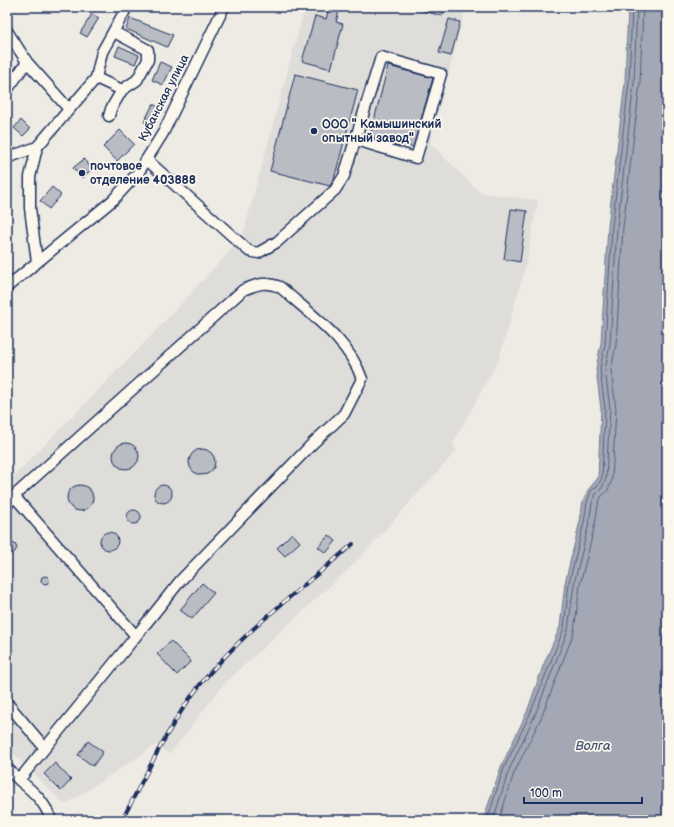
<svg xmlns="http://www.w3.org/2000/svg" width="674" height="827" font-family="'Balsamiq Sans',sans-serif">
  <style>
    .built { fill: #deddda }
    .water { fill: #a3a8b4; stroke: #6d7892 }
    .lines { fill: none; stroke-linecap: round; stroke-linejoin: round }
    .shore { stroke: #515f80; stroke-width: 1 }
    .building { fill: #b9bcc3; stroke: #1b2f5e }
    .minor-casing { stroke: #1b2f5e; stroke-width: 13 }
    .minor { stroke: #fbf7ec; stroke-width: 10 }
    .rail-casing { stroke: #1b2f5e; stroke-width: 4 }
    .rail { stroke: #fbf7ec; stroke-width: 2.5; stroke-dasharray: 8; stroke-linecap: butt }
    .poi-dot { fill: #1b2f5e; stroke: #fbf7ec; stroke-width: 1.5 }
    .labels { text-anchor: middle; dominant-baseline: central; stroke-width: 3.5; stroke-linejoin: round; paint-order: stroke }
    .street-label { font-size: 12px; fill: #1b2f5e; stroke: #fbf7ec }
    .poi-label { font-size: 12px; font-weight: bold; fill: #1b2f5e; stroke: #fbf7ec; text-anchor: start }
    .water-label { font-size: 13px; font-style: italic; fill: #445378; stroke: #fbf7ec }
  </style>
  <rect width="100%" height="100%" fill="#eeebe4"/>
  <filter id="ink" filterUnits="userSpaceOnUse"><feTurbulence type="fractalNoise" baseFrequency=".025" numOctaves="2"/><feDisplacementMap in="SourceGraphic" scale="8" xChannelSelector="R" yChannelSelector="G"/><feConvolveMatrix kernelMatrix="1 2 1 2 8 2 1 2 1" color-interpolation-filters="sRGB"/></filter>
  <g filter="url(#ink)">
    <path class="built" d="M 305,7 L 466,7 L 430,143 L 480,193 L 538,200 L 526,265 L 499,359 L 453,443 L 456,451 L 357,561 L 224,684 L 170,754 L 156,745 L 65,805 L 7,747 L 7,483 L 152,335 L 242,238 Z"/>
    <path class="water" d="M 628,7 L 667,7 L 667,820 L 483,820 L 501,767 L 527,712 L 543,666 L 560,627 L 565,583 L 580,521 L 583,501 L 588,490 L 598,478 L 601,409 L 596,369 L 601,343 L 608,226 L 625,82 Z"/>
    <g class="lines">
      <path class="shore" d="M 487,820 L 504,768 L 530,714 L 564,628 L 569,583 L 584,522 L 587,502 L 591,491 L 598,485 L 602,478 L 605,409 L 600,369 L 605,344 L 612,226 L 629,82 L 632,7
        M 493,820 L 509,770 L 535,715 L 568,630 L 574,584 L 589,523 L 592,503 L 596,494 L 602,488 L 606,479 L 610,409 L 605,370 L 610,344 L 617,227 L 634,83 L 637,7
        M 499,820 L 514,773 L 541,718 L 574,632 L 580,585 L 595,524 L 598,505 L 601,497 L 608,490 L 612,480 L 616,409 L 611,370 L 616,345 L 623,227 L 640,83 L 643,7"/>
    </g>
    <path class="building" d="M 329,7 L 340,7 L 336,22 L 343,24 L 331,69 L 302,61 L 315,16 L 326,19 Z
      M 417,7 L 445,7 L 442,16 L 416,9 Z
      M 92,14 L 99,18 L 87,37 L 80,33 Z
      M 130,18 L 173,35 L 167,47 L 126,29 Z
      M 449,19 L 460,22 L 451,56 L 439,53 Z
      M 119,46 L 139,55 L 135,64 L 115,56 Z
      M 160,62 L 172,67 L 163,85 L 152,80 Z
      M 388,66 L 433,78 L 413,147 L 370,136 Z
      M 295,74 L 358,90 L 334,179 L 330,186 L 270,171 Z
      M 153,104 L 160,108 L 153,125 L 144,122 Z
      M 21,120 L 30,129 L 23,136 L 14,128 Z
      M 120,130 L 134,144 L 117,161 L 103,147 Z
      M 84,159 L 92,169 L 82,178 L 73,168 Z
      M 52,187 L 61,195 L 49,209 L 40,201 Z
      M 511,209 L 527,211 L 520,262 L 504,259 Z
      M113 456a13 13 0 1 1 26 0a13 13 0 1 1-26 0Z
      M189 462a13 13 0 1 1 26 0a13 13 0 1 1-26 0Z
      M67 498a13 13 0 1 1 26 0a13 13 0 1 1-26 0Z
      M154 494a9 9 0 1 1 18 0a9 9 0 1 1-18 0Z
      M127 517a7 7 0 1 1 14 0a7 7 0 1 1-14 0Z
      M100 541a9 9 0 1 1 18 0a9 9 0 1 1-18 0Z
      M 292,533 L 300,542 L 285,556 L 277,548 Z
      M 329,535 L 336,541 L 326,553 L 318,547 Z
      M 7,542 L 15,544 L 17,548 L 14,553 L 7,555 Z
      M41 580a4 4 0 1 1 8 0a4 4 0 1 1-8 0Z
      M 202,583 L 214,593 L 192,619 L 180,610 Z
      M 171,641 L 191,661 L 177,675 L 157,654 Z
      M 88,741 L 103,752 L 93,766 L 78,755 Z
      M 55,763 L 71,780 L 61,791 L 44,774 Z"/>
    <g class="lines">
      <defs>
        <path id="minor" d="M 7,31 L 27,62 L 68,108
          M 96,78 L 122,90
          M 7,90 L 27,62
          M 109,116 L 111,109 L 122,90 L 137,80 L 148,60 L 148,50 L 114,32
          M 7,158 L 37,147
          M 147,160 L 249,251 L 258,253 L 277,242 L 335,190 L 344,176 L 381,57 L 441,74 L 416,158 L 356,140
          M 37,262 L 30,208 L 30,177 L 37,147 L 96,78 L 102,52 L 127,7
          M 7,287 L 113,200 L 138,173 L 163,133 L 224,7
          M 14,496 L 243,290 C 258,284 264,281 280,287 C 310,314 349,340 362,379 L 344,414 L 313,443 L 180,581 L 136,636
          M 7,505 L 14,496 L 136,636 L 45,748
          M 7,703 L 45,748 L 19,780 L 7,768
          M 19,780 C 34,792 45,802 51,820"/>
      </defs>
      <use href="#minor" class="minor-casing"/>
      <use href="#minor" class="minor"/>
      <defs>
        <path id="rail" d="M 122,820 C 146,775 168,726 199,686 C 242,632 301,589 353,544"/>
      </defs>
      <use href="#rail" class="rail-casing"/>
      <use href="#rail" class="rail"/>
    </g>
  </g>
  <g class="poi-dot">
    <circle cx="314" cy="131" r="4"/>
    <circle cx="82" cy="173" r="4"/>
  </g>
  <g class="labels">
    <g class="street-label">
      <text transform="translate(164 98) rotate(-63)">Кубанская улица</text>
    </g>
    <g class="poi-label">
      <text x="322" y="124">ООО " Камышинский<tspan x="322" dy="14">опытный завод"</tspan></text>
      <text x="90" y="166">почтовое<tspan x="90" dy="14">отделение 403888</tspan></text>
    </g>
    <g class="water-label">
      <text x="593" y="746">Волга</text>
    </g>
  </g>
  <rect width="674" height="827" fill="none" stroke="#fbf7ec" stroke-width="24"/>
  <rect x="12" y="12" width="650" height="803" fill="none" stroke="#1b2f5e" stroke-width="1.5" filter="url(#ink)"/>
  <path d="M524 797v6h118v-6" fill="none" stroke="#1b2f5e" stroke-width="2"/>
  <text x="530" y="797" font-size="12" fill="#1b2f5e" stroke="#fbf7ec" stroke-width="3" paint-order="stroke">100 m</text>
</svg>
